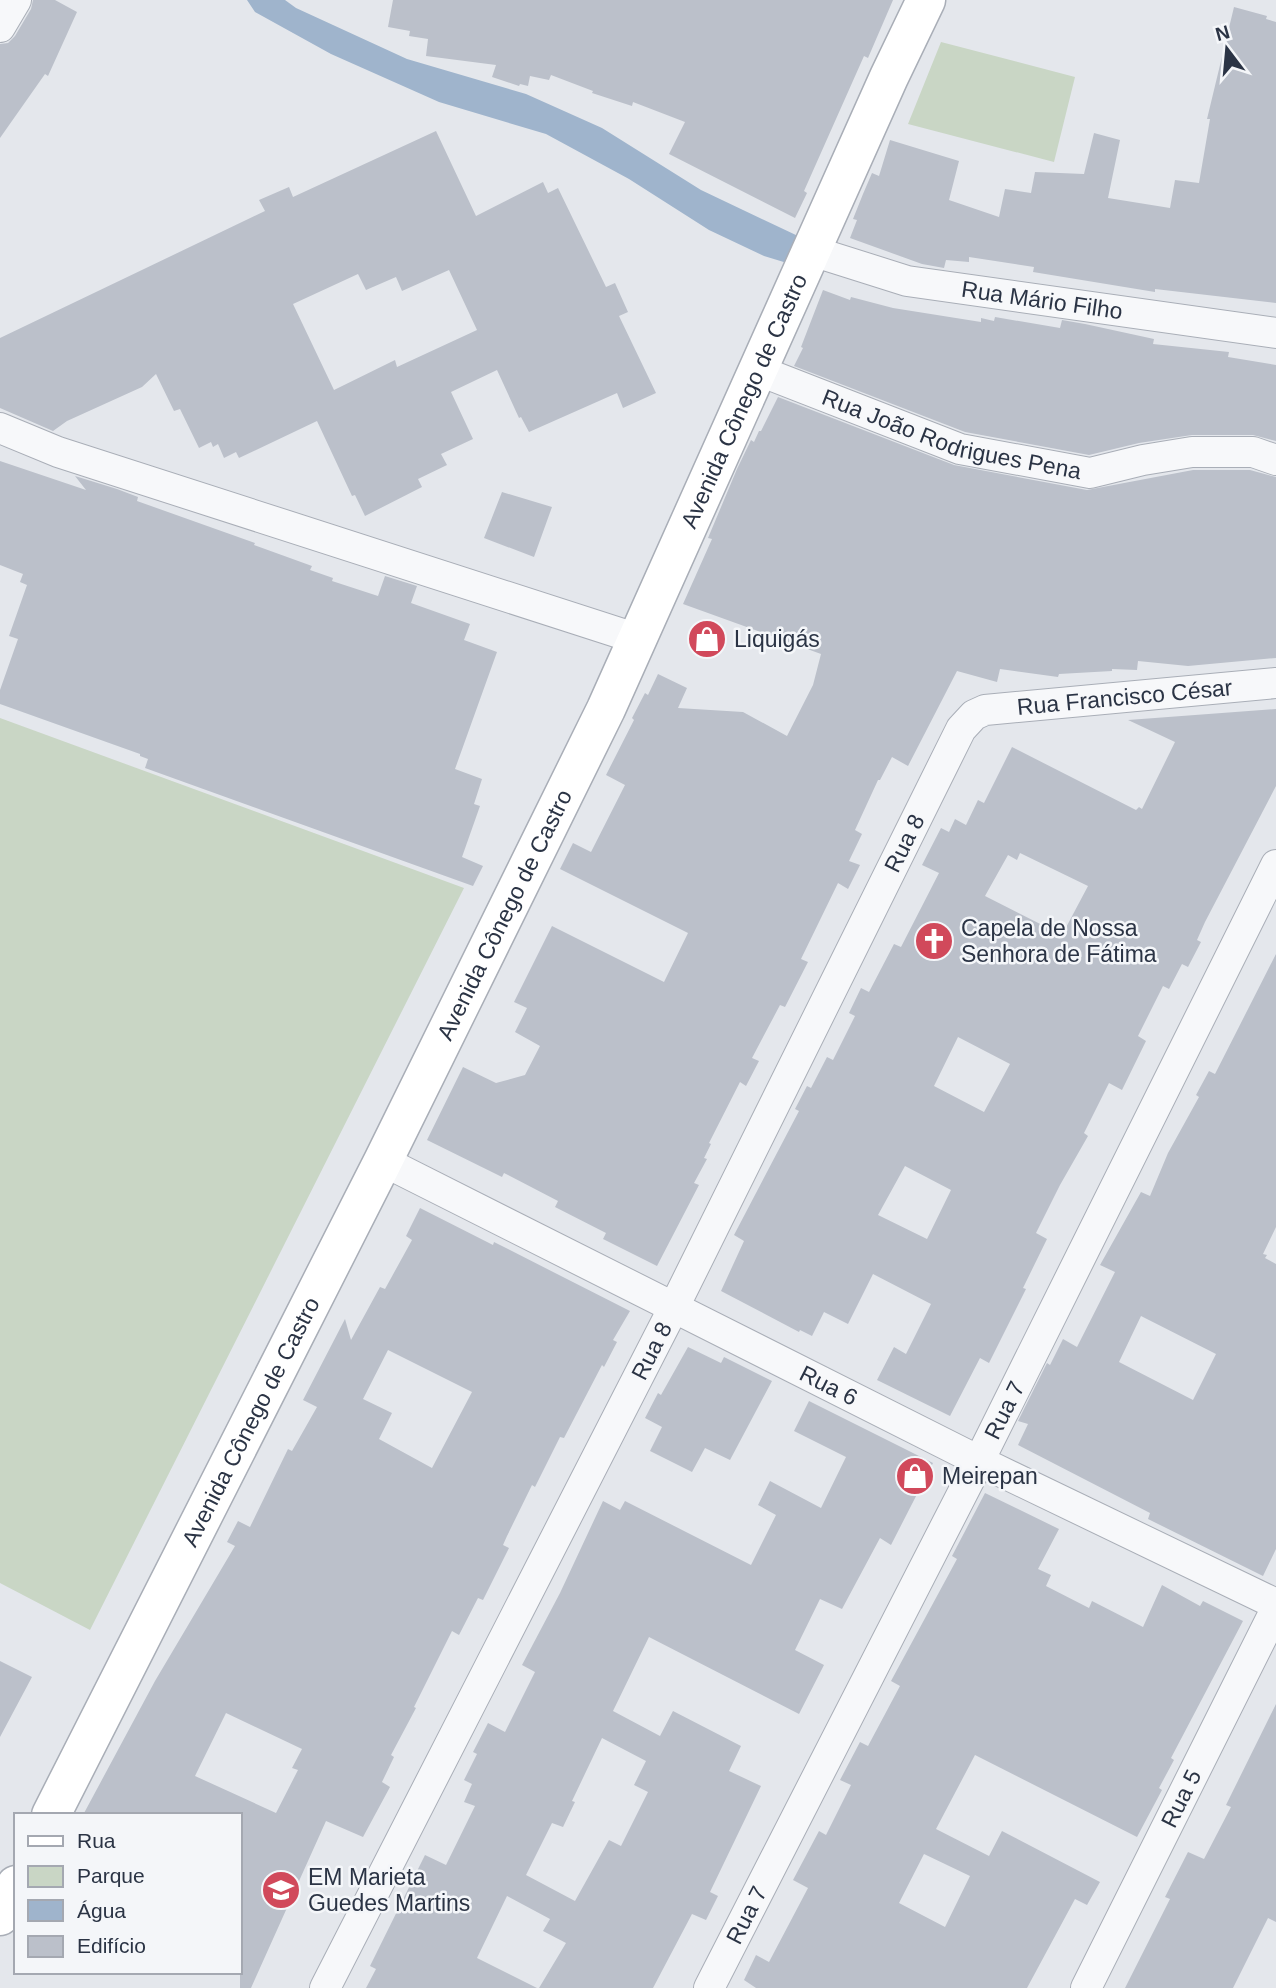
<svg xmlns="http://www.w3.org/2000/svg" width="1276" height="1988" font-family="Helvetica,sans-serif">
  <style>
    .green { fill: #c9d6c5 }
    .water { fill: #9fb4cc }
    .building { fill: #bbc0ca; fill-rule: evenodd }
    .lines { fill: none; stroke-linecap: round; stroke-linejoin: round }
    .minor-casing { stroke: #a9aeb7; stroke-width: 32 }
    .secondary-casing { stroke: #a9aeb7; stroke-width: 41 }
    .minor { stroke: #f7f8fa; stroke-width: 30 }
    .secondary { stroke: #fff; stroke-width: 38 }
    .labels { text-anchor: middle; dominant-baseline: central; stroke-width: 5; stroke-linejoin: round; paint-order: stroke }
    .street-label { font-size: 23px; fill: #2b3445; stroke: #f4f6f9 }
    .poi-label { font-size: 23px; fill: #2b3445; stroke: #f4f6f9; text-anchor: start }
  </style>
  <rect width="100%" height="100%" fill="#e4e7ec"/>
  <path class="green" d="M 941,42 L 1075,77 L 1054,162 L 908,124 Z
    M 0,718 L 464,888 L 90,1630 L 0,1583 Z"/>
  <path class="water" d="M 247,0 L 285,0 L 296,8 L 407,59 L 526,94 L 602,128 L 701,190 L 798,236 L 787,263 L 764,256 L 709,230 L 629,179 L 546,134 L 439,102 L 331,54 L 255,12 Z"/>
  <path class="building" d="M 33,0 L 55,0 L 77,12 L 48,76 L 45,74 L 0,138 L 0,44 L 8,43 L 15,36 L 31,9 Z
    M 393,0 L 893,0 L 868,58 L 864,56 L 804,191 L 807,193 L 795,218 L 669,154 L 685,122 L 633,102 L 632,106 L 592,93 L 593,91 L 551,75 L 549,80 L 530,76 L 528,86 L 520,84 L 519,86 L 492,77 L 496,65 L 426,56 L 428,39 L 409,36 L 410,31 L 388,27 Z
    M 1234,7 L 1267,16 L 1266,19 L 1276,22 L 1276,303 L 1155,289 L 1155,292 L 1033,272 L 1034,267 L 969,257 L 969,262 L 946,260 L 944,268 L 922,264 L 850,238 L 857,220 L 853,219 L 863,194 L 872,173 L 879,176 L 890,140 L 959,161 L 949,200 L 999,217 L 1005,189 L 1031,193 L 1035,172 L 1084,174 L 1094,133 L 1120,140 L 1108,198 L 1170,208 L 1175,180 L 1199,183 L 1210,119 L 1207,119 Z
    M 436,131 L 476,216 L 543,182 L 548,193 L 558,188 L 606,287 L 615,283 L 628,312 L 619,316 L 656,393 L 623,408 L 617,393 L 529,432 L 521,417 L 519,418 L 497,370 L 451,392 L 473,439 L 441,454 L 447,465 L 418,479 L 422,487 L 365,516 L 355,495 L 352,496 L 317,421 L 239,458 L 236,452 L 224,458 L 218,444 L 213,447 L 211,442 L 199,448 L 180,409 L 174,411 L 156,374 L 142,387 L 67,421 L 53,431 L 0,408 L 0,338 L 265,211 L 259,200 L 289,187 L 293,197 ZM 449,270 L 477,330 L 397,367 L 395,360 L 334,390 L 293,304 L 358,274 L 366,290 L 396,277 L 402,291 Z
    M 823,290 L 850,300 L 851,297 L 893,308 L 981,322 L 981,318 L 994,321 L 995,317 L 1060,328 L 1062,320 L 1085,324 L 1154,339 L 1153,344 L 1229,352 L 1228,357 L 1276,365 L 1276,441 L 1253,435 L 1192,435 L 1139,443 L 1089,455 L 965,432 L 794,366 L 803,348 L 801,347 Z
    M 778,397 L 954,465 L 1087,490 L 1193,470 L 1250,470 L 1276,477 L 1276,658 L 1188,666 L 1138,661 L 1137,670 L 1112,669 L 1112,671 L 1059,674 L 1058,677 L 1000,669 L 997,682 L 957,671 L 908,766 L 892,757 L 880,780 L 878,780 L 855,830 L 862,834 L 849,861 L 860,865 L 848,889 L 838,883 L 801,959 L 808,962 L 785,1007 L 780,1005 L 752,1058 L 759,1061 L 746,1086 L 740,1082 L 709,1143 L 711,1144 L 704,1158 L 707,1159 L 694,1183 L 699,1185 L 657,1266 L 603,1239 L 606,1233 L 555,1207 L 558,1201 L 504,1173 L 502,1177 L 427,1140 L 463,1067 L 496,1083 L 525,1075 L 540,1046 L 515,1032 L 527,1008 L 514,1002 L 552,926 L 664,982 L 688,933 L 560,869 L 573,843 L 591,852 L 625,785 L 606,775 L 634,720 L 632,718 L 645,693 L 648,695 L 658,674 L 687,688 L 678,708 L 743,712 L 787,736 L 813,685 L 821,654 L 683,604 L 712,539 L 708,538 L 737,469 L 751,440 L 754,442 L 759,431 L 761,431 Z
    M 0,461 L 86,490 L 75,476 L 117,489 L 138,497 L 137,501 L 255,543 L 254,545 L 312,566 L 310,570 L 333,578 L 332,581 L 378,596 L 385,576 L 417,586 L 411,603 L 470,624 L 464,640 L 497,652 L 455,769 L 482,779 L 474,804 L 480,806 L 462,857 L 483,866 L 473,886 L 145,768 L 148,759 L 140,756 L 140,754 L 0,704 L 0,690 L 18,639 L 9,636 L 27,585 L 20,582 L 23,574 L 0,565 Z
    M 502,492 L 552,507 L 534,557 L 484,538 Z
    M 1276,709 L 1276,786 L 1205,922 L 1197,940 L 1201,942 L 1188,967 L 1182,964 L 1169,989 L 1163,986 L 1138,1036 L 1146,1041 L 1122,1090 L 1109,1083 L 1084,1133 L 1088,1136 L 1060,1185 L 1036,1233 L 1047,1239 L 1023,1288 L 1026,1289 L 989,1363 L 980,1358 L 950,1416 L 877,1380 L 894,1347 L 906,1354 L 931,1304 L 873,1274 L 848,1324 L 824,1312 L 812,1336 L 800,1330 L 799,1332 L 721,1291 L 744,1241 L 734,1235 L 799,1111 L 795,1109 L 807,1086 L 811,1088 L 827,1057 L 833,1060 L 855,1016 L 849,1013 L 861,988 L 869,992 L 894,944 L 901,947 L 939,873 L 922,865 L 941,828 L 949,832 L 955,819 L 966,825 L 978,800 L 984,803 L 1012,747 L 1136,810 L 1139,807 L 1142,809 L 1175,742 L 1128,720 ZM 1020,853 L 1088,886 L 1062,935 L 985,896 L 1008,855 L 1017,860 ZM 958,1037 L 1010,1064 L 984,1112 L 934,1086 ZM 905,1166 L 951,1190 L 927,1239 L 878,1215 Z
    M 1276,954 L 1276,1227 L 1263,1254 L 1267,1255 L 1265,1258 L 1276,1264 L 1276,1549 L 1263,1576 L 1148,1519 L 1150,1513 L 1018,1445 L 1028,1424 L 1018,1421 L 1047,1363 L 1050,1365 L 1063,1339 L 1077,1347 L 1115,1272 L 1100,1265 L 1141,1192 L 1150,1196 L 1168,1153 L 1199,1097 L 1196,1095 L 1209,1071 L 1215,1074 ZM 1141,1316 L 1216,1354 L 1193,1400 L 1119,1362 Z
    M 420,1208 L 493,1245 L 494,1242 L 630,1311 L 613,1340 L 617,1342 L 604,1367 L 602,1365 L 564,1438 L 560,1437 L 535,1487 L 532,1485 L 507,1536 L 503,1545 L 509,1548 L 483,1600 L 478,1598 L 459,1635 L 452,1631 L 414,1707 L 416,1708 L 391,1755 L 394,1757 L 382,1782 L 390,1787 L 363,1837 L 326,1821 L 251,1988 L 240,1988 L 240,1815 L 83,1815 L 155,1681 L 235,1546 L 227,1542 L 238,1521 L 250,1527 L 288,1449 L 292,1451 L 317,1407 L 303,1400 L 345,1319 L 351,1340 L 380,1287 L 385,1289 L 412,1240 L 406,1236 ZM 388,1350 L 472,1392 L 432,1468 L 379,1439 L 392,1413 L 363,1399 ZM 226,1713 L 302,1749 L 292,1768 L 298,1770 L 276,1813 L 195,1776 Z
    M 688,1347 L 721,1363 L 724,1357 L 772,1381 L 730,1460 L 705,1448 L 692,1472 L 650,1451 L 662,1427 L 645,1418 L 658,1393 L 661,1395 Z
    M 809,1401 L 933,1463 L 891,1545 L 880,1538 L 842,1609 L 820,1599 L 795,1650 L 824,1665 L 799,1714 L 649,1637 L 613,1711 L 660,1736 L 673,1711 L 741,1746 L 729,1771 L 761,1786 L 710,1892 L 718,1896 L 706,1920 L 692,1914 L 653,1988 L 539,1988 L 566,1943 L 543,1931 L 550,1919 L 507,1896 L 477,1958 L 537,1988 L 366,1988 L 376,1969 L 370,1966 L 425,1855 L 446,1865 L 475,1806 L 464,1802 L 472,1784 L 464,1780 L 477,1754 L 473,1752 L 488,1723 L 505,1732 L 535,1672 L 522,1665 L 560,1593 L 603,1501 L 620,1510 L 625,1501 L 751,1565 L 776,1515 L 758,1505 L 770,1481 L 821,1508 L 846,1457 L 794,1431 ZM 602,1738 L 646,1761 L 634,1785 L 648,1792 L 621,1846 L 609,1840 L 575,1901 L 526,1875 L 552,1823 L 563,1827 L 575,1802 L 572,1801 Z
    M 985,1493 L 1059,1529 L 1038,1569 L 1051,1575 L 1046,1586 L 1089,1608 L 1092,1601 L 1143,1627 L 1162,1585 L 1200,1606 L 1203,1601 L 1243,1621 L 1171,1758 L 1174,1760 L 1159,1788 L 1162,1790 L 1137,1837 L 975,1755 L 936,1829 L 989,1856 L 1002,1831 L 1100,1882 L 1087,1905 L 1075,1899 L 1027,1988 L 756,1988 L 744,1980 L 756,1955 L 769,1962 L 808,1888 L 793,1880 L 819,1831 L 826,1835 L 851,1785 L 840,1780 L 860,1742 L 868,1746 L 900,1686 L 891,1681 L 957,1559 L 952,1556 ZM 924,1854 L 970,1876 L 945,1927 L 899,1903 Z
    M 0,1661 L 32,1677 L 0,1737 Z
    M 1276,1704 L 1276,1922 L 1268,1918 L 1233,1988 L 1125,1988 L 1170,1899 L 1165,1897 L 1188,1852 L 1204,1859 L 1231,1807 L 1226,1805 Z"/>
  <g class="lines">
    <defs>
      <g id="minor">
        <path d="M 0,27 L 16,0"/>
        <path id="s1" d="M 812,251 L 907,281 L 1276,333"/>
        <path id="s2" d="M 757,370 L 960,449 L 1090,473 L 1143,460 L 1192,452 L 1253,452 L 1276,460"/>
        <path d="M 0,428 L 58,452 L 638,639"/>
        <path id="s3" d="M 383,1161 L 979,1461 L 1276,1604"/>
        <path id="s4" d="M 325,1988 L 674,1307 L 961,729 L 974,715 L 985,710 L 1276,683"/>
        <path id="s5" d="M 709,1988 L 979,1461 L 1276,865"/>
        <path id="s6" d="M 1086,1988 L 1276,1609"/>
      </g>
      <g id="secondary">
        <path id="s7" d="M 51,1815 L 383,1161 L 606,709 L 889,77 L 926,0"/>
        <path d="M 0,1916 L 16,1885"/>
      </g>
    </defs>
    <use href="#minor" class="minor-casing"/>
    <use href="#secondary" class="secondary-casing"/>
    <use href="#minor" class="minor"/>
    <use href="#secondary" class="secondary"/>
  </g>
  <defs>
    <symbol id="shop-disc" viewBox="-11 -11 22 22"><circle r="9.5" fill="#d1495b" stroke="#f4f6f9"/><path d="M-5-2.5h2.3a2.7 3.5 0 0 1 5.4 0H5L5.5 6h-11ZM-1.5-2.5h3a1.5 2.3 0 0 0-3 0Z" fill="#fff"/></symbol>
    <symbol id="church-disc" viewBox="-11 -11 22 22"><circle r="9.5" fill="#d1495b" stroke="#f4f6f9"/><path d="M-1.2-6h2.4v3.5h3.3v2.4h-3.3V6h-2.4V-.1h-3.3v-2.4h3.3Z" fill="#fff"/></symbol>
    <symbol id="school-disc" viewBox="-11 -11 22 22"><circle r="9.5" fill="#d1495b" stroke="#f4f6f9"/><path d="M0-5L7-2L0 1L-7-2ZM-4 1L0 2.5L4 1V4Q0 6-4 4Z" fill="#fff"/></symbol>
  </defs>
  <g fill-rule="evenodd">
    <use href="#shop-disc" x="685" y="617" width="44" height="44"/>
    <use href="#church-disc" x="912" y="919" width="44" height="44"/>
    <use href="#shop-disc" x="893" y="1454" width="44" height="44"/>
    <use href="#school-disc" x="259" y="1868" width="44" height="44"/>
  </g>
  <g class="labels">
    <g class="street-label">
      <text stroke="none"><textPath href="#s1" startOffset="236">Rua Mário Filho</textPath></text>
      <text stroke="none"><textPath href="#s7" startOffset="1575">Avenida Cônego de Castro</textPath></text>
      <text stroke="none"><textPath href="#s2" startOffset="206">Rua João Rodrigues Pena</textPath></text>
      <text stroke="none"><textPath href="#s4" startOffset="1582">Rua Francisco César</textPath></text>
      <text stroke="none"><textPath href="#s4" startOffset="1283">Rua 8</textPath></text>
      <text stroke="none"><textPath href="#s7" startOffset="1008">Avenida Cônego de Castro</textPath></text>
      <text stroke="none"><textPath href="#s4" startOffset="716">Rua 8</textPath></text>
      <text stroke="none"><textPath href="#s3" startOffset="499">Rua 6</textPath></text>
      <text stroke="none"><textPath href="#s5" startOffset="649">Rua 7</textPath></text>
      <text stroke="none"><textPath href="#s7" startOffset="441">Avenida Cônego de Castro</textPath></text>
      <text stroke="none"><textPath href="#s6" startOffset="212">Rua 5</textPath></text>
      <text stroke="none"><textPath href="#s5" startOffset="82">Rua 7</textPath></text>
    </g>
    <g class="poi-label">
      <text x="734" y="639">Liquigás</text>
      <text x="961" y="928">Capela de Nossa<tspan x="961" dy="26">Senhora de Fátima</tspan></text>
      <text x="942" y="1476">Meirepan</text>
      <text x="308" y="1877">EM Marieta<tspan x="308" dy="26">Guedes Martins</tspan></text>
    </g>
  </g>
  <rect x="14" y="1813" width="228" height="161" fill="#f4f6f9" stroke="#a4a8b1" stroke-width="2"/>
  <rect x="28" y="1836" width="35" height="10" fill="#ffffff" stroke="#a4a8b1" stroke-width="2"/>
  <text x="77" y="1848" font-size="21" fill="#2b3445">Rua</text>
  <rect x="28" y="1866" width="35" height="21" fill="#c9d6c5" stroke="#a4a8b1" stroke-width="2"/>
  <text x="77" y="1883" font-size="21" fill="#2b3445">Parque</text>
  <rect x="28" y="1900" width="35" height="21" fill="#9fb4cc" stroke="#a4a8b1" stroke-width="2"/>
  <text x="77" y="1918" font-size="21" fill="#2b3445">Água</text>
  <rect x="28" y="1936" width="35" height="21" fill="#bbc0ca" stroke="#a4a8b1" stroke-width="2"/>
  <text x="77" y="1953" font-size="21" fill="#2b3445">Edifício</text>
  <g transform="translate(1227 49) rotate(344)" stroke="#f4f6f9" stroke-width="5" paint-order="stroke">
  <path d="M0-5L12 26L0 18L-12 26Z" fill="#2b3445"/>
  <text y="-10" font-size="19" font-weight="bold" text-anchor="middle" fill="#2b3445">N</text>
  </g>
</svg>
